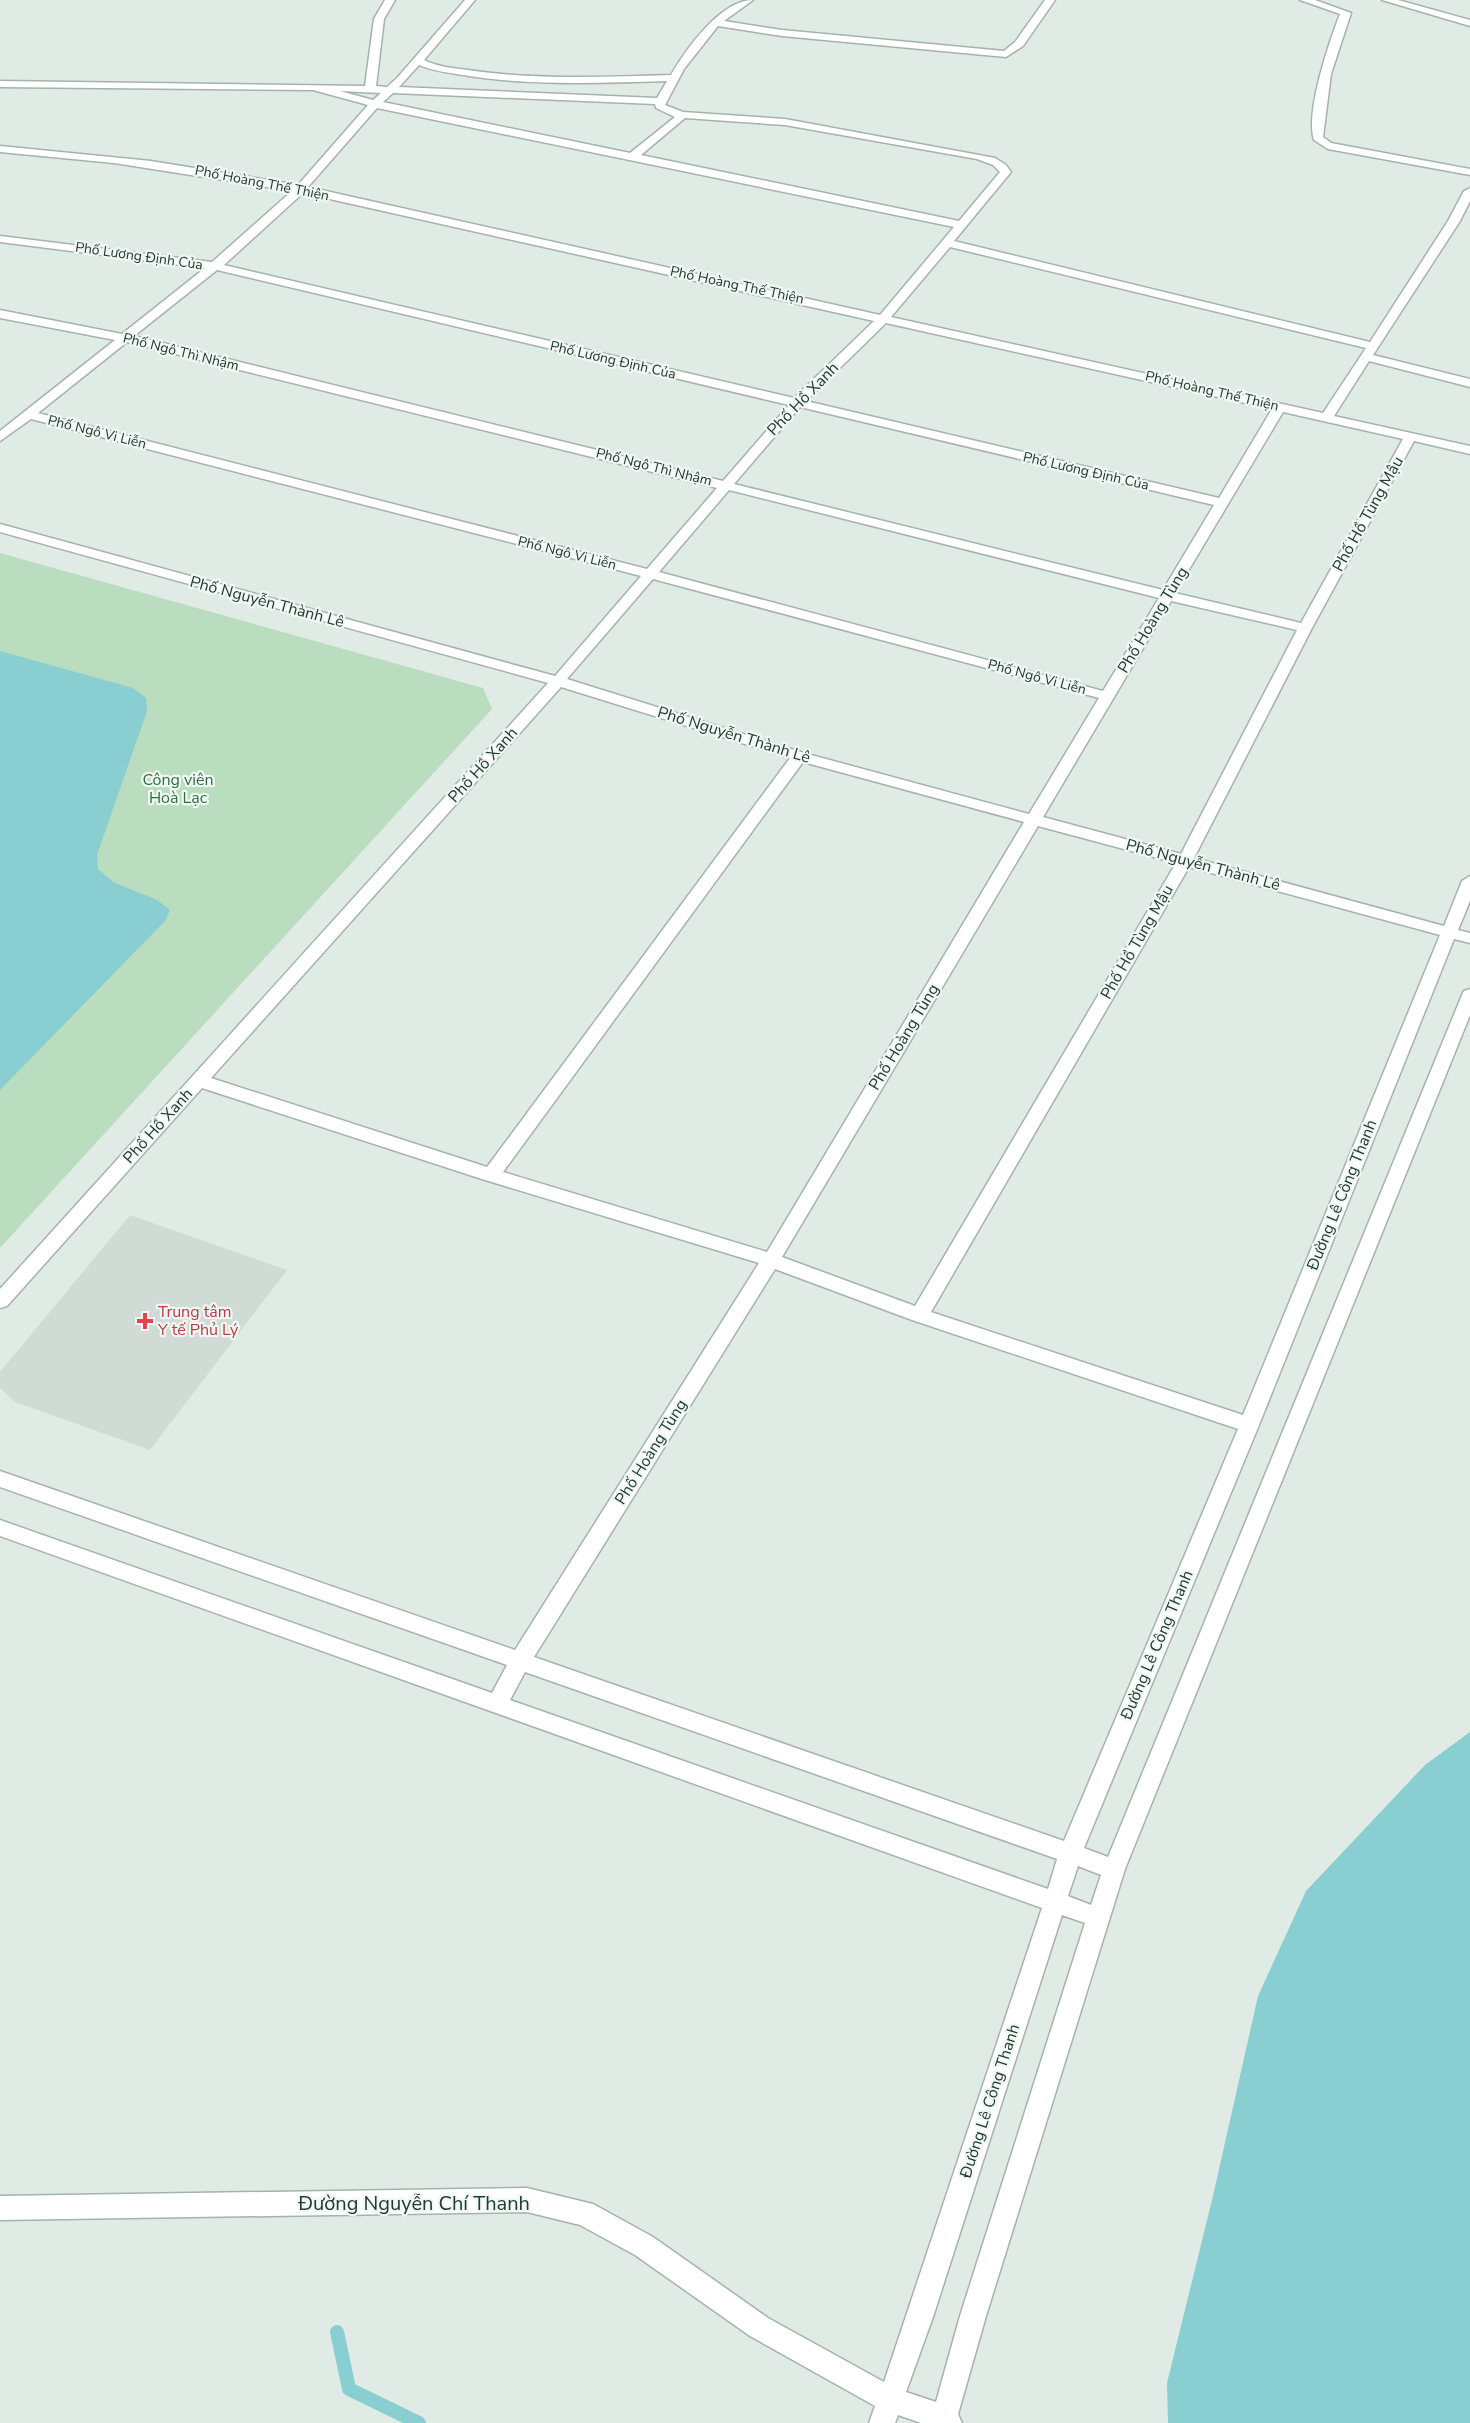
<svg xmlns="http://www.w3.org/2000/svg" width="1470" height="2423" font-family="'Nunito Sans',sans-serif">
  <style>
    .built { fill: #cfdbd4 }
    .green { fill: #badcbf }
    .water { fill: #89ced0 }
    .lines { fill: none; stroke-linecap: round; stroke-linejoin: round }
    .stream { stroke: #89ced0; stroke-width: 14 }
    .minor-casing { stroke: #a4b3ab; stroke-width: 3 }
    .minor { fill: #fff; fill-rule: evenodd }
    .health-dot { fill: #e0444e; stroke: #f1f8f4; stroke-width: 2 }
    .labels { text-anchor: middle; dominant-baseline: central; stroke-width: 4.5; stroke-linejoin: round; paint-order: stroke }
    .far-street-label { font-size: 14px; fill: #213b31; stroke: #f1f8f4 }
    .street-label { font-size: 16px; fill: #213b31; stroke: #f1f8f4 }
    .park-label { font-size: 16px; fill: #2c723e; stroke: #f1f8f4 }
    .health-label { font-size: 16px; fill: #be3a42; stroke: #f1f8f4; text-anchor: start }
    .near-street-label { font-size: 20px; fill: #213b31; stroke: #f1f8f4 }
  </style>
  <rect width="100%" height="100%" fill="#e1ebe5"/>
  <path class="built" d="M 130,1215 L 287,1270 L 150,1450 L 15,1402 L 0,1388 L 0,1372 Z"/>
  <path class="green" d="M 0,553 L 483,688 L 492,709 L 0,1248 Z"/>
  <path class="water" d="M 0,651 L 133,688 L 146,698 L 147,711 L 97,855 L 98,869 L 113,882 L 157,900 L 170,910 L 165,921 L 0,1090 Z
    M 1470,1732 L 1470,2423 L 1168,2423 L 1167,2383 L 1213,2196 L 1258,1996 L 1306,1891 L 1425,1765 Z"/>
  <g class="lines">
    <path class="stream" d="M 337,2332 L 349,2389 L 419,2423"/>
    <defs>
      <path id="minor" d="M 385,0 L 395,0 L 384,19 L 376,86 L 387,87 L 397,78 L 465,0 L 475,0 L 424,60 C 438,67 453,68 468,70 C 535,80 603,77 671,75 C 686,49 721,0 753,0 L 724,21 L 782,30 L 1004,51 L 1015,42 L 1045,0 L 1055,0 L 1023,46 L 1006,57 L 782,36 L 718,26 L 684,69 L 665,105 L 683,112 L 785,119 L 995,158 L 1006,165 L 1011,172 L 954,241 L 1370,342 L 1448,221 L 1464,191 L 1470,188 L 1470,201 L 1460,221 L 1373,355 L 1470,379 L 1470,387 L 1369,361 L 1334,416 L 1470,446 L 1470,454 L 1414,441 L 1312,628 L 1194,858 L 1444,926 L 1462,881 L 1470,876 L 1470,901 L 1458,930 L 1470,933 L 1470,943 L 1454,939 L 1259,1425 L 1084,1848 L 1108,1857 L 1462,995 L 1464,991 L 1470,989 L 1470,1015 L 1125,1869 L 986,2316 L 958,2414 L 962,2423 L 921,2423 L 898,2415 L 895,2423 L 869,2423 L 875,2406 L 750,2336 L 635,2255 L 580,2225 L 527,2212 L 0,2220 L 0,2196 L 527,2188 L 593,2204 L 653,2237 L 768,2318 L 884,2382 L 1042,1908 L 0,1536 L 0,1520 L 492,1693 L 507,1665 L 0,1487 L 0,1471 L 515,1650 L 759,1263 L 485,1180 L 202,1088 L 7,1306 L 0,1308 L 0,1289 L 548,683 L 0,532 L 0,524 L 555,676 L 641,576 L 31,419 L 0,441 L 0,431 L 115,340 L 0,318 L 0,310 L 122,334 L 205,268 L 0,242 L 0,236 L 212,262 L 292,191 L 114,163 L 0,152 L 0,146 L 151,161 L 298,185 L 368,105 L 313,90 L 0,87 L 0,81 L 365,86 L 374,19 ZM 419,65 C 435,72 452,73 469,76 C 534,86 601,83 667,81 L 657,98 L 399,87 ZM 340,91 L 381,93 L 373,100 ZM 393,93 L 655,104 L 656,108 L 675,117 L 630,153 L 383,102 ZM 377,108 L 954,227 L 880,315 L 308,187 ZM 685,118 L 785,125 L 977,159 L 993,165 L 1000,172 L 959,221 L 641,155 ZM 303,193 L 874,321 L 794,398 L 224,265 ZM 950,247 L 1366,348 L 1323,413 L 891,317 ZM 217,270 L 789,405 L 723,481 L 134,336 ZM 886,323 L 1272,409 L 1219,498 L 806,401 ZM 127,342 L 717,488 L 647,569 L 38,413 ZM 800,407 L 1214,505 L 1163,590 L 734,484 ZM 1283,412 L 1403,439 L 1301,623 L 1175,593 ZM 729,490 L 1159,598 L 1103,691 L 659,572 ZM 653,579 L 1099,698 L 1029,814 L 804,753 L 567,679 ZM 1171,601 L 1297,630 L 1181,854 L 1043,817 ZM 561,687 L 790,758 L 487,1167 L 211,1078 ZM 803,762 L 1024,822 L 767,1252 L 503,1172 ZM 1038,826 L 1176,863 L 915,1306 L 782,1257 ZM 1189,867 L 1440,935 L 1243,1415 L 931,1312 ZM 775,1269 L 912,1320 L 1238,1429 L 1064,1841 L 534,1657 ZM 525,1672 L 1057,1859 L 1048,1889 L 510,1700 ZM 1078,1866 L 1101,1875 L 1091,1905 L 1068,1896 ZM 1062,1915 L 1085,1923 L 960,2316 L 936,2402 L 906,2392 L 933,2317 Z
        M 1300,0 L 1315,0 L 1351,13 L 1331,74 L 1323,137 L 1331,143 L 1470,169 L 1470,175 L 1328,149 L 1314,140 C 1305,113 1329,42 1340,14 Z
        M 1382,0 L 1398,0 L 1470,20 L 1470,26 Z"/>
    </defs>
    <use href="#minor" class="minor-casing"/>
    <use href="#minor" class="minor"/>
  </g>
  <path class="health-dot" d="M142 1312h6v6h6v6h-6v6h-6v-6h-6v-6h6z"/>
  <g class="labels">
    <g class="far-street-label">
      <text transform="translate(262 183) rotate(11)">Phố Hoàng Thế Thiện</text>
      <text transform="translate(139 256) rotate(8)">Phố Lương Định Của</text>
      <text transform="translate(737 285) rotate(12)">Phố Hoàng Thế Thiện</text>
      <text transform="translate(181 352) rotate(14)">Phố Ngô Thì Nhậm</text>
      <text transform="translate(613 360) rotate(13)">Phố Lương Định Của</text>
      <text transform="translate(1212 391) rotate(13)">Phố Hoàng Thế Thiện</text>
      <text transform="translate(97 432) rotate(14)">Phố Ngô Vi Liễn</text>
      <text transform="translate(654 467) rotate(14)">Phố Ngô Thì Nhậm</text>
      <text transform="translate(1086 471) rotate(13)">Phố Lương Định Của</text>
      <text transform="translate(567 553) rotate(14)">Phố Ngô Vi Liễn</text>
      <text transform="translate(1037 677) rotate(15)">Phố Ngô Vi Liễn</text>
    </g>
    <g class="street-label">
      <text transform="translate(803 399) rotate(-46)">Phố Hồ Xanh</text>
      <text transform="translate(1368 514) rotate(-61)">Phố Hồ Tùng Mậu</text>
      <text transform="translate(267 602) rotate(15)">Phố Nguyễn Thành Lê</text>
      <text transform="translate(1153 620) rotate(-59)">Phố Hoàng Tùng</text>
      <text transform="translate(734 735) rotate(17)">Phố Nguyễn Thành Lê</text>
      <text transform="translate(483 765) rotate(-48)">Phố Hồ Xanh</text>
      <text transform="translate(1203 865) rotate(15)">Phố Nguyễn Thành Lê</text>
      <text transform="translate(1137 942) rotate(-60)">Phố Hồ Tùng Mậu</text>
      <text transform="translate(904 1037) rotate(-59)">Phố Hoàng Tùng</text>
      <text transform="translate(158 1126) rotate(-48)">Phố Hồ Xanh</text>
      <text transform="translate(1342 1195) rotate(-68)">Đường Lê Công Thanh</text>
      <text transform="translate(651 1452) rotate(-58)">Phố Hoàng Tùng</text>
      <text transform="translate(1157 1645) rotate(-67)">Đường Lê Công Thanh</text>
      <text transform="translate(990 2101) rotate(-72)">Đường Lê Công Thanh</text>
    </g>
    <g class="park-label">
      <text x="178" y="780">Công viên<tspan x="178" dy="18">Hoà Lạc</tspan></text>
    </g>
    <g class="health-label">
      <text x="158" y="1312">Trung tâm<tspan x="158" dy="18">Y tế Phủ Lý</tspan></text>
    </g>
    <g class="near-street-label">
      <text x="414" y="2203">Đường Nguyễn Chí Thanh</text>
    </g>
  </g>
</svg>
